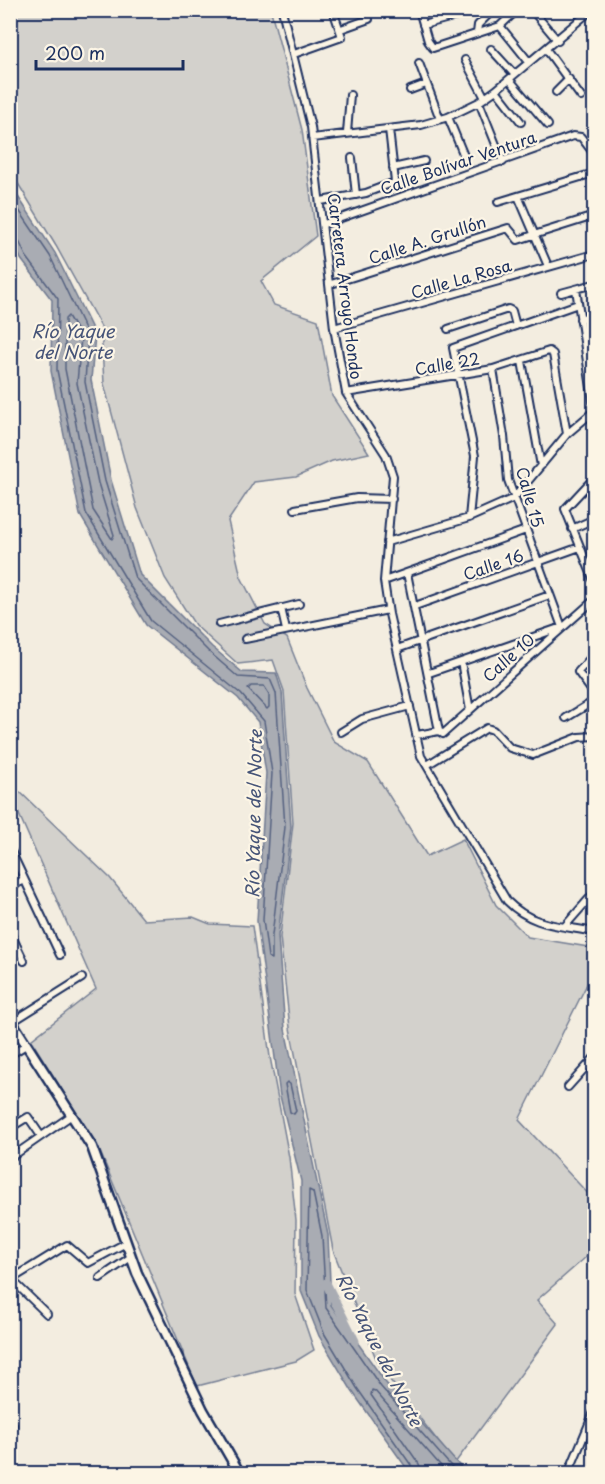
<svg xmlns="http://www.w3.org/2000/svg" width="605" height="1484" font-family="'Playpen Sans',sans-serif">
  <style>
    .green { fill: #d3d1cc; stroke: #778095; stroke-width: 1.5 }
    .water { fill: #a9acb3; stroke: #707a91; stroke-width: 1.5 }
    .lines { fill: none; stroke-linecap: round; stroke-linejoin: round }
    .shore { stroke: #546180; stroke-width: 1.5 }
    .river { stroke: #a9acb3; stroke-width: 9 }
    .minor-casing { stroke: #1b2f5e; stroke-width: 10 }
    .major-casing { stroke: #1b2f5e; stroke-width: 13 }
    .minor { stroke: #fcf5e5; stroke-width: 6 }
    .major { stroke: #fcf5e5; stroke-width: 8 }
    .labels { text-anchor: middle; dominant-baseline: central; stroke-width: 4.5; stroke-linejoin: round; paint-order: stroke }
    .street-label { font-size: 16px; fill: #1b2f5e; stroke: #fcf5e5 }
    .water-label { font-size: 18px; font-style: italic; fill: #465478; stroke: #fcf5e5 }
  </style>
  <rect width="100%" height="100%" fill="#f3ede0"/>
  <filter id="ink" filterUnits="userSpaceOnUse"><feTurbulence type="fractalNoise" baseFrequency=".0167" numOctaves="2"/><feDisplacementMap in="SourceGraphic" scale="12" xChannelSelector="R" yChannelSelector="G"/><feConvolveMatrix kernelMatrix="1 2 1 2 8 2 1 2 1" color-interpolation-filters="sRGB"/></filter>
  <g filter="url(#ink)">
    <path class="green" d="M 11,11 L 271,11 L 302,130 L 316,236 L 261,281 L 274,305 L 318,320 L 332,396 L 369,453 L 332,461 L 296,477 L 254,482 L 228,521 L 241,577 L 265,624 L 287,638 L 307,688 L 334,742 L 368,762 L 427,856 L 463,839 L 496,905 L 528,937 L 594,948 L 594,970 L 519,1120 L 594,1200 L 594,1250 L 537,1300 L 558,1324 L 455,1463 L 379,1366 L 333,1250 L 290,1028 L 280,937 L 293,823 L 284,691 L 273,660 L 238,664 L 195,625 L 165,578 L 137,508 L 104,384 L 101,327 L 56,246 L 11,172 Z
      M 20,792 L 110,878 L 144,920 L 193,917 L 210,924 L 252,926 L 270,1057 L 289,1157 L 296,1220 L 295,1294 L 314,1350 L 296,1361 L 197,1386 L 99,1149 L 31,1040 L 96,989 L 14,803 Z"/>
    <path class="water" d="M 11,186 L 55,253 L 95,335 L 91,380 L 111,480 L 140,575 L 212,647 L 242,672 L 276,673 L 282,692 L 291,827 L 278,936 L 285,1029 L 328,1235 L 331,1305 L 386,1383 L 466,1473 L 410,1473 L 352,1391 L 319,1336 L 301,1291 L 301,1181 L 280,1096 L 257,921 L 266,773 L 258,722 L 238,698 L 146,625 L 80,515 L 51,371 L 52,300 L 21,259 L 11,237 Z"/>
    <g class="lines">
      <path class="shore" d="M 10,197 L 50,256 L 88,336 L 85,382 L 105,481 L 135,578 L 208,651 L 238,677 L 270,679 L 276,693 L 285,827 L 272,935 L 272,959 L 268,957 L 263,920 L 272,773 L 264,721 L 241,694 L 151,621 L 86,513 L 57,370 L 58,299 L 26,256 L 18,239 L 10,237
        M 68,316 L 81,338 L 77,383 L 98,483 L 114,535 L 112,539 L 93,510 L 65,369 L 65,319 Z
        M 264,686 L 269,694 L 269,707 L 267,709 L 248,689 L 251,686 Z
        M 287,1082 L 290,1084 L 296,1111 L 294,1114 L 290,1112 L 285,1084 Z
        M 414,1474 L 413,1468 L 357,1388 L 324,1333 L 307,1290 L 309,1190 L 313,1192 L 322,1236 L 326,1308 L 381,1387 L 458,1474
        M 422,1474 L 419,1464 L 371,1395 L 372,1390 L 375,1391 L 448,1474"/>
      <path class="river" d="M 326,1283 L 355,1341"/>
      <defs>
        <path id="minor" d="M 282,10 L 311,127 L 334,328 L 346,393 L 386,455 L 393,476 L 384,581 L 389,614 L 421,756 L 507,901 C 533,927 560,925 594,932
          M 419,10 L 428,41 L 433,48 L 500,26 L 517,10
          M 532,10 L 558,41
          M 423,25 L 460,15
          M 500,26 L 529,62
          M 341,29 L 369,19 L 367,10
          M 477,33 L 478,25 L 493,10
          M 491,49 L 514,74
          M 546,49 L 581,97
          M 294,54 L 342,37 L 333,10
          M 465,60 L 485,98
          M 419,63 L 440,119
          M 509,79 L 548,125
          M 410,90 L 426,84
          M 496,90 L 521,122
          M 556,92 L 569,79
          M 479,102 L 503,162
          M 448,117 L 464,156
          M 347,133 L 350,95
          M 312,138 L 421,125 L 448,117 L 479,102 L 496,90 L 588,13 L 594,12
          M 352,158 L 356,195
          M 393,168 L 424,161
          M 518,196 L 548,266
          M 321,201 L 366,193 L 395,182 L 389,129
          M 498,202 L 594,173
          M 324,224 L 573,136 L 581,137 L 594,154
          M 331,284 L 508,228 L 518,240 L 594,216
          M 576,289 L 594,408
          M 561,293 L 594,284
          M 580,319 L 594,315
          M 334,328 L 594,254
          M 448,329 L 508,309 L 512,311 L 516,326
          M 522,361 L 541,466
          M 346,393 L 493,369 L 549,351 L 553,354 L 567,434
          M 594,478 L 565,509 L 594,581
          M 295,509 L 357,498 L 392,499
          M 469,518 L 475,456 L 453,348 L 578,304
          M 572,529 L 594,519
          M 387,542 L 469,518 L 514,498 L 567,434 L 594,411
          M 407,573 L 439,731 L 443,734 L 594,600
          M 384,581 L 526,530
          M 415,606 L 580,547
          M 281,608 L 286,630
          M 219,624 L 299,604
          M 245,639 L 388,610
          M 397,649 L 550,595
          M 594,654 L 578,672 L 594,694
          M 461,662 L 470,710
          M 429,673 L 562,627 L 508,480 L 504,436 L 493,369
          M 566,718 L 594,701
          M 341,732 L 362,719 L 410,706
          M 417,735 L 439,731
          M 427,765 L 487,728 L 493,730 L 510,748 L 533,755 L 579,737 L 594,736
          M 10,849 L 60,955
          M 10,889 L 24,879
          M 565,926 L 594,893
          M 10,932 L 24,961
          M 12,1022 L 82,978
          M 10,1055 L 26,1045
          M 568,1087 L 594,1058
          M 10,1128 L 28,1117 L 41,1136
          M 10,1158 L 72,1115
          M 10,1278 L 47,1314
          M 100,1278 L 131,1257
          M 12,1279 L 67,1245 L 88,1263 L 126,1243
          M 10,1422 L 13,1425
          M 568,1474 L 594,1412"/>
        <path id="major" d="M 10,1019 L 92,1147 L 137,1273 L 203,1410 L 240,1474"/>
      </defs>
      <use href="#minor" class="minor-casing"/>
      <use href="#major" class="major-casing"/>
      <use href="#minor" class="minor"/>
      <use href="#major" class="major"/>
    </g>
  </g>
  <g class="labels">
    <g class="street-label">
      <text transform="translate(458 162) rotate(-19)">Calle Bolívar Ventura</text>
      <text transform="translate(427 239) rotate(-18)">Calle A. Grullón</text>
      <text transform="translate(461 278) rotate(-16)">Calle La Rosa</text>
      <text transform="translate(346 286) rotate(83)">Carretera Arroyo Hondo</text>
      <text transform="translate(447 363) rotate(-10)">Calle 22</text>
      <text transform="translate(531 497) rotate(74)">Calle 15</text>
      <text transform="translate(493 564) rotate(-19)">Calle 16</text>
      <text transform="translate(508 657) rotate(-42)">Calle 10</text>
    </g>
    <g class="water-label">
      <text x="73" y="330">Río Yaque<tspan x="73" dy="21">del Norte</tspan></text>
      <text transform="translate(253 814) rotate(-89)">Río Yaque del Norte</text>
      <text transform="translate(380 1349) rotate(63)">Río Yaque del Norte</text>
    </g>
  </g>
  <rect width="605" height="1484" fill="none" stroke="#fcf5e5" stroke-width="36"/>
  <rect x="18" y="18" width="569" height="1448" fill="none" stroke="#1b2f5e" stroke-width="2" filter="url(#ink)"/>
  <path d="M36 60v9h147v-9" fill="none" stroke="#1b2f5e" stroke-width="3"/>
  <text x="45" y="60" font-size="18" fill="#1b2f5e" stroke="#fcf5e5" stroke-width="4.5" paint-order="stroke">200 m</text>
</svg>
